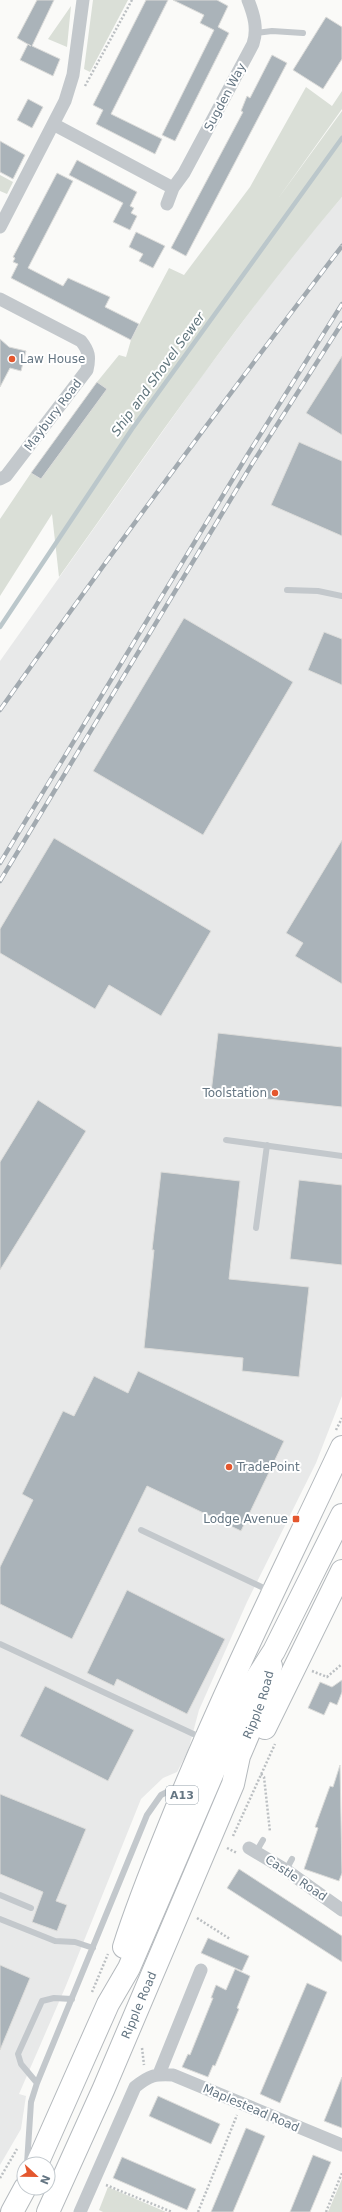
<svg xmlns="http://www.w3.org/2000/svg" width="342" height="2212" font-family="'DejaVu Sans',sans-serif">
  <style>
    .built { fill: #e8e9e9 }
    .green { fill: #dadfd7 }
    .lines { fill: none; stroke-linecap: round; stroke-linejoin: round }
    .stream { stroke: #bbc7cb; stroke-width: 4.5 }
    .building { fill: #aab3b9; stroke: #dcdcda }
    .highway-casing { stroke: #b4b9bd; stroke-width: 24 }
    .path { stroke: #bbbfc2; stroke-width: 2.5; stroke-dasharray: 2 2; stroke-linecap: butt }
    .lane { stroke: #c3c8cc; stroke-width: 6 }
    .street { stroke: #c3c8cc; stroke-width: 13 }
    .highway { stroke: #fff; stroke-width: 22 }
    .rail-casing { stroke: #a2aab0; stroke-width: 4.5 }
    .rail { stroke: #fff; stroke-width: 3; stroke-dasharray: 9; stroke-linecap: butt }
    .poi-dot { fill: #e4572e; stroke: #fff; stroke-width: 1.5 }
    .labels { text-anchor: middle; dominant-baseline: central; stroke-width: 4; stroke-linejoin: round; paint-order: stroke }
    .shield { fill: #fff; stroke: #939fa8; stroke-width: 1 }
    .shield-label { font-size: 11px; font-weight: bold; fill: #657683 }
    .street-label { font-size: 12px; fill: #657683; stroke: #fff }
    .poi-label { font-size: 12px; fill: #657683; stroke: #fff; text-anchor: start }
    .water-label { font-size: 13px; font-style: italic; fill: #60757c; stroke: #fff }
  </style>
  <rect width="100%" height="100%" fill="#fafaf8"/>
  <path class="built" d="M 342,197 L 342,1396 L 316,1463 L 247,1602 L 199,1710 L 188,1751 L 177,1772 L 163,1778 L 141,1799 L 65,1988 L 19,2094 L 26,2096 L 21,2129 L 0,2165 L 0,661 L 202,376 L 291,257 Z"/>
  <path class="green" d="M 93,0 L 128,0 L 90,72 L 84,69 Z
    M 71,6 L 67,47 L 48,39 Z
    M 306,87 L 332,106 L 342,91 L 342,109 L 277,200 L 342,111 L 342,197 C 240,317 151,448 59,577 L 52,514 L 0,596 L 0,519 L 31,473 L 41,479 L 106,389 L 97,382 L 119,355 L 126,357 L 131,340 L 169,268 L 184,275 L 250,187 Z
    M 0,175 L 13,182 L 7,194 L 0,191 Z
    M 342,2179 L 342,2212 L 328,2212 Z
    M 108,2187 L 166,2212 L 103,2212 L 99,2210 Z"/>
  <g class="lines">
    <path class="stream" d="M 0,627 L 132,429 L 342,138"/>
  </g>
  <path class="building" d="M 37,0 L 54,0 L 32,46 L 60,59 L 53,76 L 20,60 L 28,44 L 31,46 L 17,38 Z
    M 146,0 L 168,0 L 111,114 L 162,139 L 155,154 L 96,124 L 103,110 L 93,105 Z
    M 173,0 L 217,0 L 228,6 L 218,27 L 229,33 L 175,141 L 162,135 L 214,30 L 200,23 L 204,15 Z
    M 326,17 L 342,27 L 342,59 L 323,89 L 293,70 Z
    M 272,55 L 287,63 L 186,256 L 171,248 L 243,112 L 241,111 L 247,96 L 250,98 Z
    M 28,99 L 43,107 L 32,128 L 17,120 Z
    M 0,141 L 25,155 L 13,179 L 0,172 Z
    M 77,160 L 137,192 L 130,206 L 134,208 L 131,213 L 137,216 L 130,230 L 113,222 L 123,203 L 69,175 Z
    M 57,173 L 73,181 L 28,268 L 63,286 L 68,278 L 110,297 L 105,307 L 139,324 L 131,340 L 11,278 L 18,264 L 13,262 L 15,258 L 13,257 Z
    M 136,232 L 165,246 L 153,268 L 139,261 L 143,254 L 129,247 Z
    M 0,339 L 9,347 L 26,351 L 21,371 L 10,368 L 0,387 Z
    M 342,356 L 342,435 L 306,413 Z
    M 97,382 L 107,389 L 41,479 L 31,473 Z
    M 299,442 L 342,461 L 342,536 L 271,505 Z
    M 184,618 L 293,682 L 203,835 L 93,771 Z
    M 324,632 L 342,639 L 342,685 L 308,670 Z
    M 54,838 L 211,931 L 161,1016 L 109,985 L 95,1009 L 0,953 L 0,929 Z
    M 342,840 L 342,984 L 295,956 L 303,943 L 286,933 Z
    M 218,1033 L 342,1047 L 342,1107 L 211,1093 Z
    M 38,1100 L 86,1131 L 0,1270 L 0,1162 Z
    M 161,1172 L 240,1181 L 229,1279 L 309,1287 L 299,1377 L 242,1371 L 243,1358 L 144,1348 L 154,1250 L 152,1250 Z
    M 299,1180 L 342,1185 L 342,1265 L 290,1259 Z
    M 138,1371 L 284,1441 L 241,1531 L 147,1486 L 72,1639 L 0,1604 L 0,1567 L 33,1500 L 22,1494 L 63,1411 L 74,1416 L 94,1376 L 128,1393 Z
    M 127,1590 L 225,1639 L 187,1714 L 117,1679 L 114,1686 L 87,1673 Z
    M 342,1680 L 342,1692 L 337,1705 L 330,1702 L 324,1715 L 308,1708 L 320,1682 L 332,1687 Z
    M 45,1686 L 134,1730 L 108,1781 L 20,1736 Z
    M 340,1765 L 342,1873 L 339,1881 L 304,1869 L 318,1828 L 315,1827 L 330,1786 L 333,1787 Z
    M 0,1794 L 86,1829 L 56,1901 L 67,1905 L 57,1931 L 32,1922 L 43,1892 L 0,1874 Z
    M 239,1869 L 342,1936 L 342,1962 L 227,1888 Z
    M 208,1938 L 249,1956 L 242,1971 L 201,1953 Z
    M 0,1965 L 30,1978 L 0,2050 Z
    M 235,1969 L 250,1976 L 237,2008 L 239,2009 L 215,2066 L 213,2065 L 208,2077 L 182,2067 L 188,2054 L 190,2055 L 213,1998 L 211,1998 L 216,1985 L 226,1990 Z
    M 307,1983 L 327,1992 L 280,2103 L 260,2094 Z
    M 342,2077 L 342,2128 L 324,2121 Z
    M 158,2096 L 220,2124 L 211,2144 L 149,2116 Z
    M 246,2128 L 265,2136 L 233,2212 L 211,2212 Z
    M 313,2155 L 331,2162 L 310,2212 L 290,2212 Z
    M 122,2157 L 196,2189 L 187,2210 L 113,2178 Z"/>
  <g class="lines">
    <defs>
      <g id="highway">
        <path d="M 265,1728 L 342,1571"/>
        <path d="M 124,1947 C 140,1896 161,1847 181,1797 C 230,1678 287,1564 342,1447"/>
        <path d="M 37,2164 L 108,2004 L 129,1968 L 247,1693 L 274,1651 L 342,1515"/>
        <path d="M 12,2212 L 25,2188"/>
        <path id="s1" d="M 48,2212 L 104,2088 L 233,1784 L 239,1756 L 262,1702 L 271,1666"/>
      </g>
    </defs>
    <use href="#highway" class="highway-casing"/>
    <path class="path" d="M 85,86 L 132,0
      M 336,1430 L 342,1418
      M 312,1671 L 327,1677 L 342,1664
      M 261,1774 L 264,1777 L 270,1832
      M 233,1836 L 275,1744
      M 227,1848 L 237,1853
      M 197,1918 L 230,1939
      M 92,1992 L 108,1954
      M 142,2048 L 144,2065
      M 0,2178 L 17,2149
      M 106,2185 L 172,2212
      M 198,2212 L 237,2115
      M 326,2212 L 342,2173"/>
    <path class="lane" d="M 256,33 L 272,31 L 303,33
      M 287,590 L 318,591 L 342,596
      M 226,1140 L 342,1156
      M 256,1228 L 267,1145
      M 141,1530 L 270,1591
      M 0,1644 L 202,1738
      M 256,1852 L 263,1840
      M 286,1870 L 292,1859
      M 0,1895 L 31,1908
      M 0,1919 L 55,1941 L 75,1942 L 93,1948
      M 37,2083 L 21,2064 L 18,2054 L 42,2001 L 54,1998 L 72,1999
      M 27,2164 L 31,2102 L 37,2083 L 147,1815 L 161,1795 L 181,1785"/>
    <path class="street" d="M 53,124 L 173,188 L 184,173 L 253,44 C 258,29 254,15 248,0
      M 167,204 L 173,188
      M 0,227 L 65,101 L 73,75 L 83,0
      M 0,299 L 81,341 C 89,351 90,357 87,370 L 6,476 L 0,479
      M 249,1848 L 286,1870 L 342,1910
      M 159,2074 L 201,1970
      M 80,2212 L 135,2087 C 150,2075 155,2074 173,2075 L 342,2145"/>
    <use href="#highway" class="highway"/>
    <defs>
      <path id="rail" d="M 0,710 C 111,553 225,399 342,246
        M 0,863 L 248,454 L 342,304
        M 0,881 L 252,464 L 342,323"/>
    </defs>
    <use href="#rail" class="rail-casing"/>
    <use href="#rail" class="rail"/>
  </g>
  <g class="poi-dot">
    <circle cx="12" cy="359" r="4"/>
    <circle cx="275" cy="1093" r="4"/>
    <circle cx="229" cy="1467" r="4"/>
    <rect x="292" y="1515" width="8" height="8" rx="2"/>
  </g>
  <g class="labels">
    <rect class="shield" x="166" y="1786" width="32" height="18" rx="3"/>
    <g class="shield-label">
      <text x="182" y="1795">A13</text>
    </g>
    <g class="street-label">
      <text transform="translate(225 97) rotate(-62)">Sugden Way</text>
      <text transform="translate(53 415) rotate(-53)">Maybury Road</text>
      <text stroke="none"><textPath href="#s1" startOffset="550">Ripple Road</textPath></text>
      <text transform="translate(296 1878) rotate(34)">Castle Road</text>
      <text stroke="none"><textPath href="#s1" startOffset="226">Ripple Road</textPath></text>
      <text transform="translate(251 2108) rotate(23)">Maplestead Road</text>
    </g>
    <g class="poi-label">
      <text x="20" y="359">Law House</text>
      <text x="267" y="1093" text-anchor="end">Toolstation</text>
      <text x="237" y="1467">TradePoint</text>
      <text x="288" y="1519" text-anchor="end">Lodge Avenue</text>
    </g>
    <g class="water-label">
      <text transform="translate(158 374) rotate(-54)">Ship and Shovel Sewer</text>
    </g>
  </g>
  <g transform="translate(36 2176) rotate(112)"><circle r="19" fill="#ffffff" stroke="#c1c8cd"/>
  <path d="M0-3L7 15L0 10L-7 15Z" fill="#e4572e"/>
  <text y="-6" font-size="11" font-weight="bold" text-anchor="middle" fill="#657683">N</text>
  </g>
</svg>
